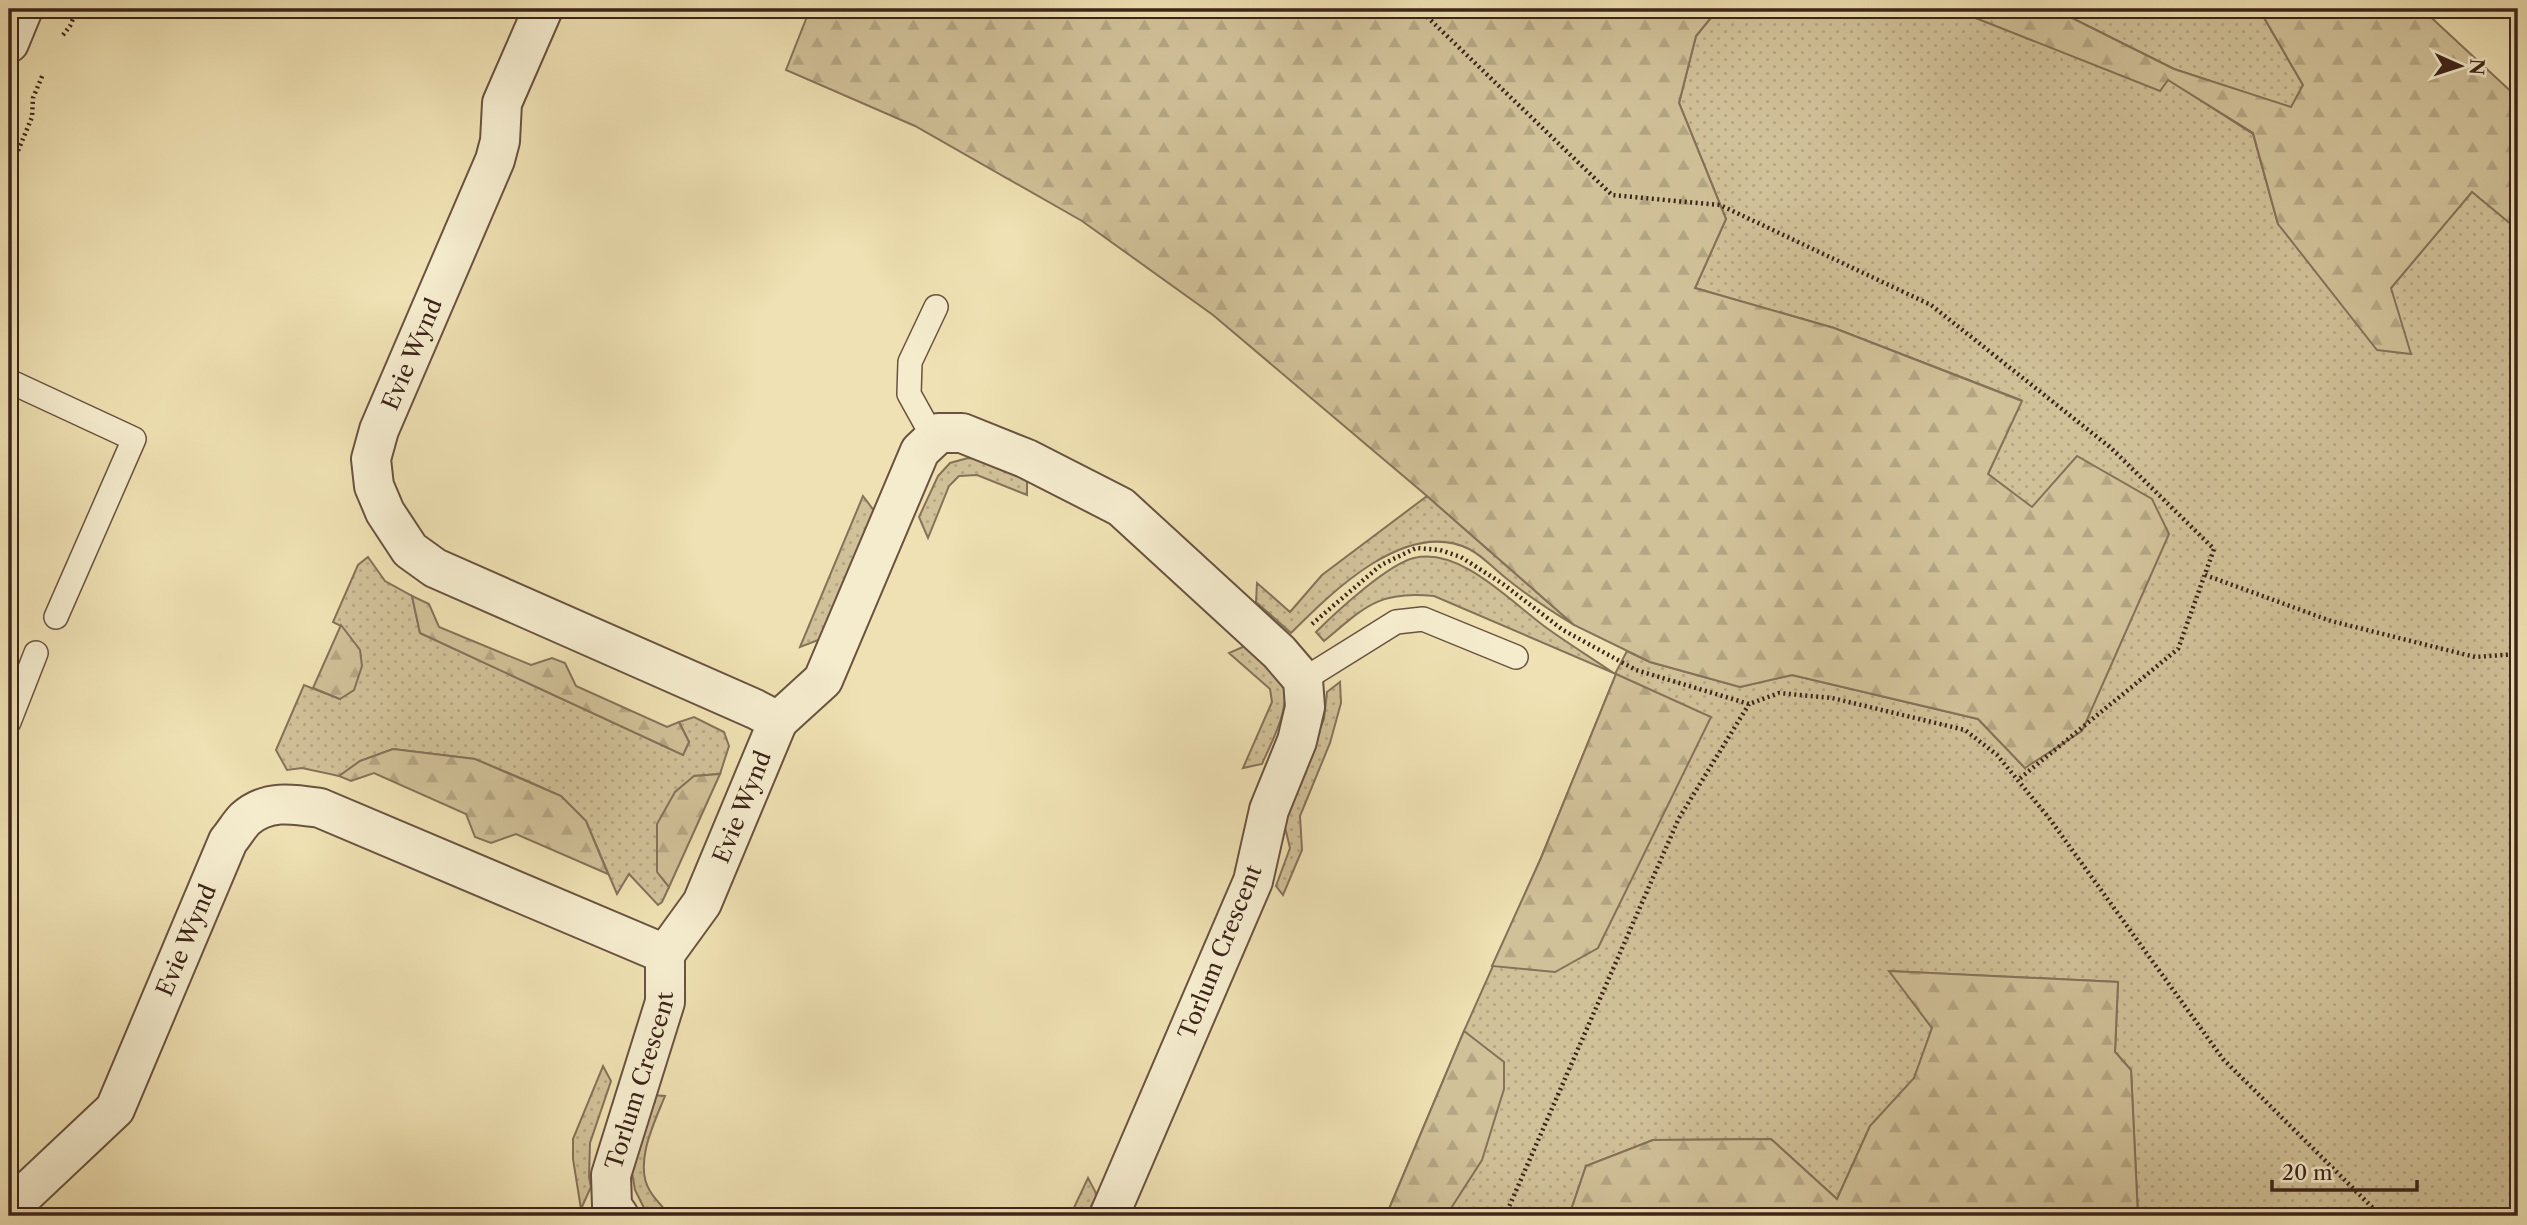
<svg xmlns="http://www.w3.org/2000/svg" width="2527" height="1225" font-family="'Libre Caslon Text',serif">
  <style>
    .green { fill: url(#green-dots); stroke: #867259; stroke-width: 2 }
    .forest { fill: url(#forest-firs); stroke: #867259; stroke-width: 2 }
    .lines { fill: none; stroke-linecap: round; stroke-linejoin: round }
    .service-casing { stroke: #695340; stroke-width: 26 }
    .minor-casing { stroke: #695340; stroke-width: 42 }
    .tertiary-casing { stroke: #695340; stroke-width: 42 }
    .path { stroke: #3c2419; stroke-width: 4.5; stroke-dasharray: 2 3.5; stroke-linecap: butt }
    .service { stroke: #f5ecce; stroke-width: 23 }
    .minor { stroke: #f5ecce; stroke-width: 38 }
    .tertiary { stroke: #f5ecce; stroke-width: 38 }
    .labels { text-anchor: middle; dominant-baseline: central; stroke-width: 7; stroke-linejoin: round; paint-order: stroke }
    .street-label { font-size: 23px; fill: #3c2419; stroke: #f5ecce }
  </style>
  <defs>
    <pattern id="green-dots" width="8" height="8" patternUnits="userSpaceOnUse" patternTransform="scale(1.75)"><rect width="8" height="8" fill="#d1c199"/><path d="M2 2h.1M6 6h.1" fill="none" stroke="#b4a683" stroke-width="1.8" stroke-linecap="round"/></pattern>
    <pattern id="forest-firs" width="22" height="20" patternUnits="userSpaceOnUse" patternTransform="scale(1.75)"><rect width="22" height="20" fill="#d1c199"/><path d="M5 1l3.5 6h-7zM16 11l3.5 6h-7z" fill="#b4a683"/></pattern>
  </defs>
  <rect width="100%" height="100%" fill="#efe1b3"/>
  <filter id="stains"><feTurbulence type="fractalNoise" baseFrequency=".00286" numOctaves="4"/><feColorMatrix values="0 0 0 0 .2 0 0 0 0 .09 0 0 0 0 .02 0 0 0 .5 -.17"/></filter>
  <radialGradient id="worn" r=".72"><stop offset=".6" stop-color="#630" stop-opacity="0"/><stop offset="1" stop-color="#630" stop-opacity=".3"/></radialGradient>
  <path class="green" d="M 1718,9 L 1953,9 L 2160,90 L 2167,79 L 2253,134 L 2278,224 L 2391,288 L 2472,191 L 2518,230 L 2518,1216 L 2138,1216 L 2131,1070 L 2115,1052 L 2118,982 L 1890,971 L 1932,1028 L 1914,1079 L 1870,1126 L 1837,1199 L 1771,1139 L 1653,1140 L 1586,1166 L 1569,1216 L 1386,1216 L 1464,1031 L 1541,858 L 1616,674 L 1434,596 C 1378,590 1364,608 1324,641 L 1316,632 C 1336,612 1388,564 1414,558 C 1460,547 1510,601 1544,626 C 1567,643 1592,658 1615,674 L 1627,651 L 1650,662 L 1740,687 L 1792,675 L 1978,719 L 2025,768 L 2032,508 L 1988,474 L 2021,400 L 1834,328 L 1695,288 L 1726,219 L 1679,103 L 1696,36 Z
    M 2054,9 L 2259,9 L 2303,85 L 2291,108 L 2174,69 Z
    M 968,458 L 980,459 L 1027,479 L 1027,495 L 977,475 L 959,476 L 949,486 L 928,538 L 919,517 L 938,476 L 950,463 Z
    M 863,496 L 875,512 L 821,639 L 800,647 Z
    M 1427,496 L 1574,625 C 1551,611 1528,596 1507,579 C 1495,570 1483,556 1469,549 C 1406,518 1332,592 1291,633 L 1256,602 L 1257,583 L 1290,612 L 1322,575 Z
    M 368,557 L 385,581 L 412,596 L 420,633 L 683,755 L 689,742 L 679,722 L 694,717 L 724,732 L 729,746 L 720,774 L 694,776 L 657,871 L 669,887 L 662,902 L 658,905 L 629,874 L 617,894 L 586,821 L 561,796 L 525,780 L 475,759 L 393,749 L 361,761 L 339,776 L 302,768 L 287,770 L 276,750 L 304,685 L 340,699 L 341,626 L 333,622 L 358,565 Z
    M 1245,646 C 1254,655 1275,670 1281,680 C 1294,702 1271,743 1262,764 L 1243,768 L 1272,702 L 1270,689 L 1229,653 Z
    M 1340,682 L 1341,703 L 1330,743 L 1300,816 L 1302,850 L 1283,895 L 1276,886 L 1290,848 L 1283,819 L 1324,719 L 1327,692 Z
    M 603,1066 L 611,1081 L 590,1143 L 589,1177 L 591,1187 L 581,1209 L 573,1159 L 573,1139 Z
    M 651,1095 L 665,1096 C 655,1121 633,1164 650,1191 C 655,1200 664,1208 671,1216 L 648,1216 L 635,1190 L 630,1161 Z
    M 1088,1178 L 1097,1195 L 1086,1216 L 1070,1216 Z"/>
  <path class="forest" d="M 810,9 L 1718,9 L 1696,36 L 1679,103 L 1726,219 L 1695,288 L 1834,328 L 2022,401 L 1988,474 L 2032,507 L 2077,456 L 2152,499 L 2169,534 L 2082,731 L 2025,768 L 1978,719 L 1792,675 L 1740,687 L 1650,662 L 1574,625 L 1427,496 L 1213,315 L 1082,221 L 915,126 L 786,70 Z
    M 1953,9 L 2054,9 L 2174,69 L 2291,107 L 2303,85 L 2259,9 L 2422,9 L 2518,98 L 2518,230 L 2472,192 L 2391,288 L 2411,354 L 2377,350 L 2278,224 L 2253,133 L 2168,80 L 2160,91 Z
    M 412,596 L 429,604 L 439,627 L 531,665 L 552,658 L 565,663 L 576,686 L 667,727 L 679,722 L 689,742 L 683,755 L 420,633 Z
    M 341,625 L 360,650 L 362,666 L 354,690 L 340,699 L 313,688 Z
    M 1616,674 L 1711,717 L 1598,948 L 1555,972 L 1492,966 L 1541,858 Z
    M 393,749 L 475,759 L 561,796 L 586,821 L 608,874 L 516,834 L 491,843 L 475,837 L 466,814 L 374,773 L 351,781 L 339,776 L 360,761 Z
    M 720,774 L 669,887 L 657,872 L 657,824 L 675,792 L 694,776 Z
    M 1889,971 L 2118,982 L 2115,1052 L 2131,1070 L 2138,1216 L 1569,1216 L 1586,1166 L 1653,1140 L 1771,1139 L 1837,1199 L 1870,1126 L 1914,1078 L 1932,1028 Z
    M 1464,1031 L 1504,1062 L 1504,1089 L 1482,1160 L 1446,1216 L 1386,1216 Z"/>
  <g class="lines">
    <defs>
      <path id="service" d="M 9,381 L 134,439 L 56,617
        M 934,439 L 909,394 L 910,362 L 936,307
        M 1303,680 L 1396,622 L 1423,619 L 1516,657
        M 9,722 L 36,653"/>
      <g id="minor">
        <path d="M 543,9 L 502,103 L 500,141 L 495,160 L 379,430 L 371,459 L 374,486 L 385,512 L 410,550 L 435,568 L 755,709 L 778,721 L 702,903 L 665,954"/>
        <path d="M 778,721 L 823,680 L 920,451 L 939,433 L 962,433 L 1027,459 L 1121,507 L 1279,652 L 1303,680 L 1305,707 L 1297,741 L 1269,810 L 1253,881 L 1109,1216"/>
        <path id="s1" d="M 9,1209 L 115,1109 L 228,841 C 234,834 239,825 245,819 C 267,799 294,804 320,808 L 665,954"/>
        <path id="s2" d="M 619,1216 L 612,1206 L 611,1175 L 665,1002 L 665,954"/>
      </g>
      <path id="tertiary" d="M 9,43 L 23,9"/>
    </defs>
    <use href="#service" class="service-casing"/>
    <use href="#minor" class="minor-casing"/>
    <use href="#tertiary" class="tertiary-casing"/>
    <path class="path" d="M 1419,9 L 1612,195 L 1720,205 L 1931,305 L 2111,448 L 2214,549 L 2178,649 L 2018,780
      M 2510,9 L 2518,13
      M 63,35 L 70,26 L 77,9
      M 9,164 L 15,158 L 32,117 L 33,98 L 43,74
      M 2205,575 L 2331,621 L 2475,657 L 2518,654
      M 1312,624 L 1381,565 L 1416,548 L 1440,550 L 1461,557 L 1503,584 L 1563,630 L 1636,670 L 1749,704 L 1779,693 L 1832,698 L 1965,730 L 1997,755 L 2049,818 L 2223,1059 L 2381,1216
      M 1505,1216 L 1679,818 L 1749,704"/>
    <use href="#service" class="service"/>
    <use href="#minor" class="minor"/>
    <use href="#tertiary" class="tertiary"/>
  </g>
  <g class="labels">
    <g class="street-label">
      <text transform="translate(412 354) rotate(-67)">Evie Wynd</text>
      <text transform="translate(742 807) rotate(-68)">Evie Wynd</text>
      <text stroke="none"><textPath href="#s1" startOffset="329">Evie Wynd</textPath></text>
      <text transform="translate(1220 952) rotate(-68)">Torlum Crescent</text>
      <text stroke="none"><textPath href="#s2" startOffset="142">Torlum Crescent</textPath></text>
    </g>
  </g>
  <rect width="2527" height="1225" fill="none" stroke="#efe1b3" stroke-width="35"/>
  <rect x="10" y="10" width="2506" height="1204" fill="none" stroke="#3c2419" stroke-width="3.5"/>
  <rect x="18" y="18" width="2492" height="1190" fill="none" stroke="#3c2419" stroke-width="2"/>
  <g transform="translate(2460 66) rotate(93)" stroke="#f5ecce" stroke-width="5" paint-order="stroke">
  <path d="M0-5L12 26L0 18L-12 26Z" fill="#3c2419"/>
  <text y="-10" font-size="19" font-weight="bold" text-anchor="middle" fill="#3c2419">N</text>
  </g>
  <path d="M2272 1180v10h145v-10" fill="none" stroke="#3c2419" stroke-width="3.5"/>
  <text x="2282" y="1180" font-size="21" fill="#3c2419" stroke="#f5ecce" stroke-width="5" paint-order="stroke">20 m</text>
  <rect width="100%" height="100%" filter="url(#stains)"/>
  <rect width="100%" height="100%" fill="url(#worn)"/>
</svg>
